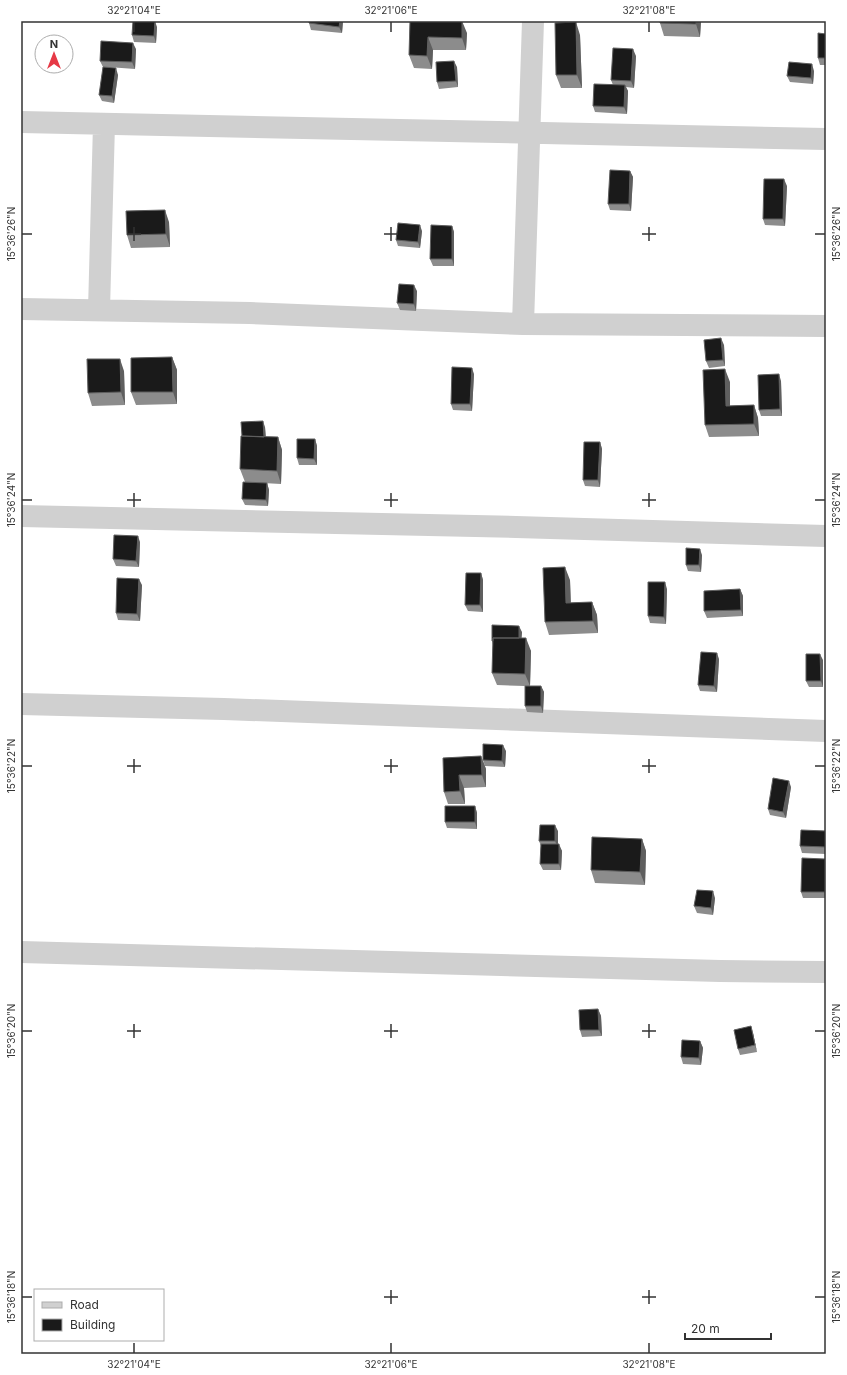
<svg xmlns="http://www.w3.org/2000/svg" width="847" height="1375" font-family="Inter,sans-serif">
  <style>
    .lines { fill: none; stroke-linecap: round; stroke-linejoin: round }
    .minor { stroke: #d0d0d0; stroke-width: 22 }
    .wall { fill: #8c8c8c }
    .shaded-wall { fill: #5f5f5f }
    .building { fill: #1a1a1a; stroke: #5f5f5f }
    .ticks { fill: none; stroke: #333; stroke-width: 1.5 }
    .neatline { fill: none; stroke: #333; stroke-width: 1.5 }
    .ticks-label { font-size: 10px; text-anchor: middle; fill: #333 }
  </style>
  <rect width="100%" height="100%" fill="#fff"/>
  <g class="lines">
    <path class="minor" d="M 21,122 L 826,139
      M 21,309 L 250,313 L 523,324 L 826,326
      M 99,310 L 104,124
      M 523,324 L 533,21
      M 21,516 L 516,527 L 826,536
      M 21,704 L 224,709 L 826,731
      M 21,952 L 720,971 L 826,972"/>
  </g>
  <path class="wall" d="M 343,21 L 342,33 L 311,30 L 309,23 Z
    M 410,21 L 467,33 L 466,50 L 433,50 L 432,69 L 414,68 L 409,55 Z
    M 701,21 L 700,37 L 664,36 L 660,23 Z
    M 157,27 L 156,43 L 134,42 L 132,35 Z
    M 826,34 L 826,65 L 820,65 L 818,58 Z
    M 580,35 L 582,88 L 561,88 L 556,75 Z
    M 136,49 L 135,69 L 108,67 L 118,75 L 114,103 L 102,101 L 99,95 L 103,67 L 100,61 Z
    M 636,56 L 634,88 L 626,87 L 628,91 L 627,114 L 595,112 L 593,106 L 613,85 L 611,80 Z
    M 457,67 L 458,87 L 439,89 L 437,82 Z
    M 814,71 L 813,84 L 790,82 L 787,76 Z
    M 630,171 L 633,177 L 631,211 L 610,210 L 608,204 Z
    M 787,186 L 785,226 L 765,225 L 763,219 Z
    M 169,222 L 170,247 L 131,248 L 127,235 Z
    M 452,226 L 454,232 L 454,266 L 433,266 L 430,259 Z
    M 422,231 L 420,248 L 398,246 L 396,240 Z
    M 417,291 L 416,311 L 400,310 L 397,303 Z
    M 724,345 L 725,366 L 709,368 L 706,361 Z
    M 172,357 L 177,370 L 177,404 L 136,405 L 131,392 Z
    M 124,371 L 125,405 L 92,406 L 88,393 Z
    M 474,374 L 472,411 L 453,410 L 451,404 Z
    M 781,381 L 782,416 L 761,416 L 759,410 Z
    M 730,382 L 730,406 L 754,405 L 758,418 L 759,436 L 709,437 L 705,425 Z
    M 265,427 L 266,437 L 278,437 L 282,450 L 281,484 L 245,482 L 240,469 Z
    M 315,439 L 317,446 L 317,465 L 299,465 L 297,458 Z
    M 600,442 L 602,449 L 600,487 L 585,486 L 583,480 Z
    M 267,483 L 269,490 L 268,506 L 245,505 L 242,499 Z
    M 140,542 L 139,567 L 116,566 L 113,559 Z
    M 702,555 L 701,572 L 688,571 L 686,565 Z
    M 481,573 L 483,580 L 483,612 L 468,611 L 465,605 Z
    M 570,580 L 571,603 L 592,602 L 597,615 L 598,633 L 549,635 L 545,622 Z
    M 142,585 L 140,621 L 118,620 L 116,613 Z
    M 667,589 L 666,624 L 650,623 L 648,616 Z
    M 740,589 L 743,596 L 743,616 L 707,618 L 704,611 Z
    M 522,632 L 521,638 L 531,651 L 530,686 L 541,686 L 544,692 L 543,713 L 527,712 L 525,706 L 525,686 L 497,685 L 492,673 L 493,645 L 492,641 Z
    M 719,659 L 717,692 L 700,691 L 698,685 Z
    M 823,660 L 823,687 L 809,687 L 806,681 Z
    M 506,751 L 505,767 L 485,766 L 483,760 Z
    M 481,756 L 486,769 L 486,787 L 464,788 L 465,804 L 448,804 L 444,792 L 443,758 Z
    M 791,787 L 786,818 L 770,815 L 768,809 Z
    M 475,806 L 477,813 L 477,829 L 447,828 L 445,822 Z
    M 558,831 L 558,844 L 562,851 L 561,870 L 543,870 L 540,864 L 541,846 L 539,841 Z
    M 826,831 L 826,854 L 802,853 L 800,846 Z
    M 642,839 L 646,851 L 645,885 L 595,883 L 591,870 Z
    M 826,861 L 826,898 L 803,898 L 801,892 Z
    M 715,898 L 713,915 L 697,913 L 694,906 Z
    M 598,1009 L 601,1016 L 602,1036 L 582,1037 L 580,1030 Z
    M 753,1033 L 757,1052 L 740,1055 L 738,1049 Z
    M 700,1041 L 703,1048 L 701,1065 L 683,1064 L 681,1057 Z"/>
  <path class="shaded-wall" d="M 155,21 L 157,27 L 156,43 L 154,36 Z
    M 340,21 L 343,21 L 342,33 L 339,27 Z
    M 462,21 L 467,33 L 466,50 L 462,38 Z
    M 696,21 L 701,21 L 700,37 L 696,24 Z
    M 576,22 L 580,35 L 582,88 L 577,75 Z
    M 428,37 L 433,50 L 432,69 L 427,56 Z
    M 133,43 L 136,49 L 135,69 L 132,62 Z
    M 633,49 L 636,56 L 634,88 L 631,81 Z
    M 454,61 L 457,67 L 458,87 L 456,81 Z
    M 812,64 L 814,71 L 813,84 L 811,78 Z
    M 116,68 L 118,75 L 114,103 L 112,96 Z
    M 625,85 L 628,91 L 627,114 L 624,107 Z
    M 630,171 L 633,177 L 631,211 L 629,204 Z
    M 784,179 L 787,186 L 785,226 L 783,219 Z
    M 165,210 L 169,222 L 170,247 L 166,234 Z
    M 420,225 L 422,231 L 420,248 L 418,242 Z
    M 452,226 L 454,232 L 454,266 L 452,259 Z
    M 414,285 L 417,291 L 416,311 L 414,304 Z
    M 721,338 L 724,345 L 725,366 L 723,360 Z
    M 172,357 L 177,370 L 177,404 L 173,392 Z
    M 120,359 L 124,371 L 125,405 L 121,392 Z
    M 472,368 L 474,374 L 472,411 L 470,404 Z
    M 725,369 L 730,382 L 730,418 L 726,406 Z
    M 779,374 L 781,381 L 782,416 L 780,409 Z
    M 754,405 L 758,418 L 759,436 L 754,424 Z
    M 263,421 L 265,427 L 266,444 L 264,437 Z
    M 278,437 L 282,450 L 281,484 L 277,471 Z
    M 315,439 L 317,446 L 317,465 L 314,459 Z
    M 600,442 L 602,449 L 600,487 L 598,480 Z
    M 267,483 L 269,490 L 268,506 L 266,500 Z
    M 138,536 L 140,542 L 139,567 L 136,561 Z
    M 700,549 L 702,555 L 701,572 L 699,565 Z
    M 565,567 L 570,580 L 571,615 L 566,603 Z
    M 481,573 L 483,580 L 483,612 L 480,605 Z
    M 139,579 L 142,585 L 140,621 L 137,614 Z
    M 665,582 L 667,589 L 666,624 L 664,617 Z
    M 740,589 L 743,596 L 743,616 L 741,610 Z
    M 592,602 L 597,615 L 598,633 L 593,621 Z
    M 519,626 L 522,632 L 521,648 L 519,642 Z
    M 526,638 L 531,651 L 530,686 L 525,674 Z
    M 717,653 L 719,659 L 717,692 L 714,686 Z
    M 820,654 L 823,660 L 823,687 L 821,681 Z
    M 541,686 L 544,692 L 543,713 L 541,706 Z
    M 503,745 L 506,751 L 505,767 L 502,761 Z
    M 481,756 L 486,769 L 486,787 L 482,775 Z
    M 459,775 L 464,788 L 465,804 L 460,791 Z
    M 789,781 L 791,787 L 786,818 L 783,812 Z
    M 475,806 L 477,813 L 477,829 L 475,822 Z
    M 555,825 L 558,831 L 558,848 L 555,841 Z
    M 642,839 L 646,851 L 645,885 L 640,872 Z
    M 559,844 L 562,851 L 561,870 L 559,864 Z
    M 825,859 L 826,861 L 826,896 L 825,892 Z
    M 713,891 L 715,898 L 713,915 L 711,908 Z
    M 598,1009 L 601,1016 L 602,1036 L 599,1030 Z
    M 751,1026 L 753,1033 L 757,1052 L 755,1045 Z
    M 700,1041 L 703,1048 L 701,1065 L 699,1058 Z"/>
  <path class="building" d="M 133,21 L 155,21 L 154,36 L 132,35 Z
    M 309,21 L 340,21 L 339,27 L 309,23 Z
    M 410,21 L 462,21 L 462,38 L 428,37 L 427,56 L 409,55 Z
    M 660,21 L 696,21 L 696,24 L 660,23 Z
    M 576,22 L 577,75 L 556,75 L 555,23 Z
    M 818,33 L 826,34 L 826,58 L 818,58 Z
    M 101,41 L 133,43 L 132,62 L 100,61 Z
    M 613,48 L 633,49 L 631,81 L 611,80 Z
    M 454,61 L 456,81 L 437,82 L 436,62 Z
    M 789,62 L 812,64 L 811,78 L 787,76 Z
    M 103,67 L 116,68 L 112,96 L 99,95 Z
    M 594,84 L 625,85 L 624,107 L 593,106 Z
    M 610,170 L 630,171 L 629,204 L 608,204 Z
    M 764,179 L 784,179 L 783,219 L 763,219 Z
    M 165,210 L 166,234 L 127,235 L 126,211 Z
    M 398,223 L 420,225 L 418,242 L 396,240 Z
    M 431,225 L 452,226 L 452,259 L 430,259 Z
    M 399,284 L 414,285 L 414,304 L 397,303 Z
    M 721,338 L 723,360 L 706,361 L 704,340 Z
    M 172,357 L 173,392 L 131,392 L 131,358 Z
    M 87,359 L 120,359 L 121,392 L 88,393 Z
    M 452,367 L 472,368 L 470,404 L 451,404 Z
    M 725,369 L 726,406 L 754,405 L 754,424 L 705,425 L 703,370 Z
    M 779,374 L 780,409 L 759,410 L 758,375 Z
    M 263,421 L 264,437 L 242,436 L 241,422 Z
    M 241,436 L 278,437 L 277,471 L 240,469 Z
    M 297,439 L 315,439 L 314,459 L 297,458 Z
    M 584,442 L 600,442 L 598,480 L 583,480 Z
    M 243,482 L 267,483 L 266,500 L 242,499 Z
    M 114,535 L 138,536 L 136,561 L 113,559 Z
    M 686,548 L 700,549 L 699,565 L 686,565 Z
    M 565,567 L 566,603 L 592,602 L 593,621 L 545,622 L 543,568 Z
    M 466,573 L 481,573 L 480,605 L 465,605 Z
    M 117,578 L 139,579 L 137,614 L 116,613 Z
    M 648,582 L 665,582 L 664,617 L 648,616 Z
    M 740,589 L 741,610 L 704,611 L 704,591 Z
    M 492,625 L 519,626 L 519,638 L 493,638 L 493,641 L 492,641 Z
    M 493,638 L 526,638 L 525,674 L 492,673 Z
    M 701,652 L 717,653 L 714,686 L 698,685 Z
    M 806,654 L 820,654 L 821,681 L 806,681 Z
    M 525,686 L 541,686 L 541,706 L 525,706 Z
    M 483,744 L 503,745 L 502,761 L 483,760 Z
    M 481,756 L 482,775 L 459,775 L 460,791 L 444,792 L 443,758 Z
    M 773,778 L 789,781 L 783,812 L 768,809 Z
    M 445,806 L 475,806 L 475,822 L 445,822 Z
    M 540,825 L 555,825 L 555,841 L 539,841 Z
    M 801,830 L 826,831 L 826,847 L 800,846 Z
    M 592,837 L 642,839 L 640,872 L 591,870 Z
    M 541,844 L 559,844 L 559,864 L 540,864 Z
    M 802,858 L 825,859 L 825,892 L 801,892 Z
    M 697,890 L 713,891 L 711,908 L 694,906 Z
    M 598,1009 L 599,1030 L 580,1030 L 579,1010 Z
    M 751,1026 L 755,1045 L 738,1049 L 734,1030 Z
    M 682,1040 L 700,1041 L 699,1058 L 681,1057 Z"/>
  <path class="ticks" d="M 134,22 L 134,32M 391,22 L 391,32M 649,22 L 649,32M 134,227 L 134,241M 391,227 L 391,241M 649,227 L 649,241M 22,234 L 32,234M 127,234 L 141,234M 384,234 L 398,234M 642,234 L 656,234M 815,234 L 825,234M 134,493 L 134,507M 391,493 L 391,507M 649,493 L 649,507M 22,500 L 32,500M 127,500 L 141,500M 384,500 L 398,500M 642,500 L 656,500M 815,500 L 825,500M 134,759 L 134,773M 391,759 L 391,773M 649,759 L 649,773M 22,766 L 32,766M 127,766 L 141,766M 384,766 L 398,766M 642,766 L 656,766M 815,766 L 825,766M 134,1024 L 134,1038M 391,1024 L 391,1038M 649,1024 L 649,1038M 22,1031 L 32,1031M 127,1031 L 141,1031M 384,1031 L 398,1031M 642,1031 L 656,1031M 815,1031 L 825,1031M 391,1290 L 391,1304M 649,1290 L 649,1304M 22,1297 L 32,1297M 384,1297 L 398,1297M 642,1297 L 656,1297M 815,1297 L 825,1297M 134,1343 L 134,1353M 391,1343 L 391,1353M 649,1343 L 649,1353"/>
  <rect width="847" height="1375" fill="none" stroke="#ffffff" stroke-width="44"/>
  <rect x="34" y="1289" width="130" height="52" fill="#ffffff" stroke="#adadad"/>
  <rect x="42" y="1302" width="20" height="6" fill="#d0d0d0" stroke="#adadad"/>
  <text x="70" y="1309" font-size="12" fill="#333333">Road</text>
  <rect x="42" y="1319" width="20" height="12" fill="#1a1a1a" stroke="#adadad"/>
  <text x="70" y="1329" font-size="12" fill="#333333">Building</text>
  <g transform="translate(54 54)"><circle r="19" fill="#ffffff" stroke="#adadad"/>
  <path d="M0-3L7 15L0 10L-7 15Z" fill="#e63946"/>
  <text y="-6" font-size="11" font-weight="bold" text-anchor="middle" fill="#333333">N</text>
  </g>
  <path d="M685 1333v6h86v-6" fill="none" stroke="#333333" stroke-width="2"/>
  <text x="691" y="1333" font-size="12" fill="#333333" stroke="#ffffff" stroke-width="3" paint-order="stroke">20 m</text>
  <rect x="22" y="22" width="803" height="1331" class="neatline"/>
  <g class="ticks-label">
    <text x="134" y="14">32°21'04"E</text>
    <text x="391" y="14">32°21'06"E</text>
    <text x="649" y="14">32°21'08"E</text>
    <text transform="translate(11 234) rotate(-90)" y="4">15°36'26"N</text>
    <text transform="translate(836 234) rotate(-90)" y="4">15°36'26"N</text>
    <text transform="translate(11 500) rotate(-90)" y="4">15°36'24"N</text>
    <text transform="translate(836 500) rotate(-90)" y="4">15°36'24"N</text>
    <text transform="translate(11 766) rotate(-90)" y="4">15°36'22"N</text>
    <text transform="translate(836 766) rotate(-90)" y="4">15°36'22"N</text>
    <text transform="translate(11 1031) rotate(-90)" y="4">15°36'20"N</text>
    <text transform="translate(836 1031) rotate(-90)" y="4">15°36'20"N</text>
    <text transform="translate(11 1297) rotate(-90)" y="4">15°36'18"N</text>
    <text transform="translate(836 1297) rotate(-90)" y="4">15°36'18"N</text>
    <text x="134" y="1368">32°21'04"E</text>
    <text x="391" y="1368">32°21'06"E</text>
    <text x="649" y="1368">32°21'08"E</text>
  </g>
</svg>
